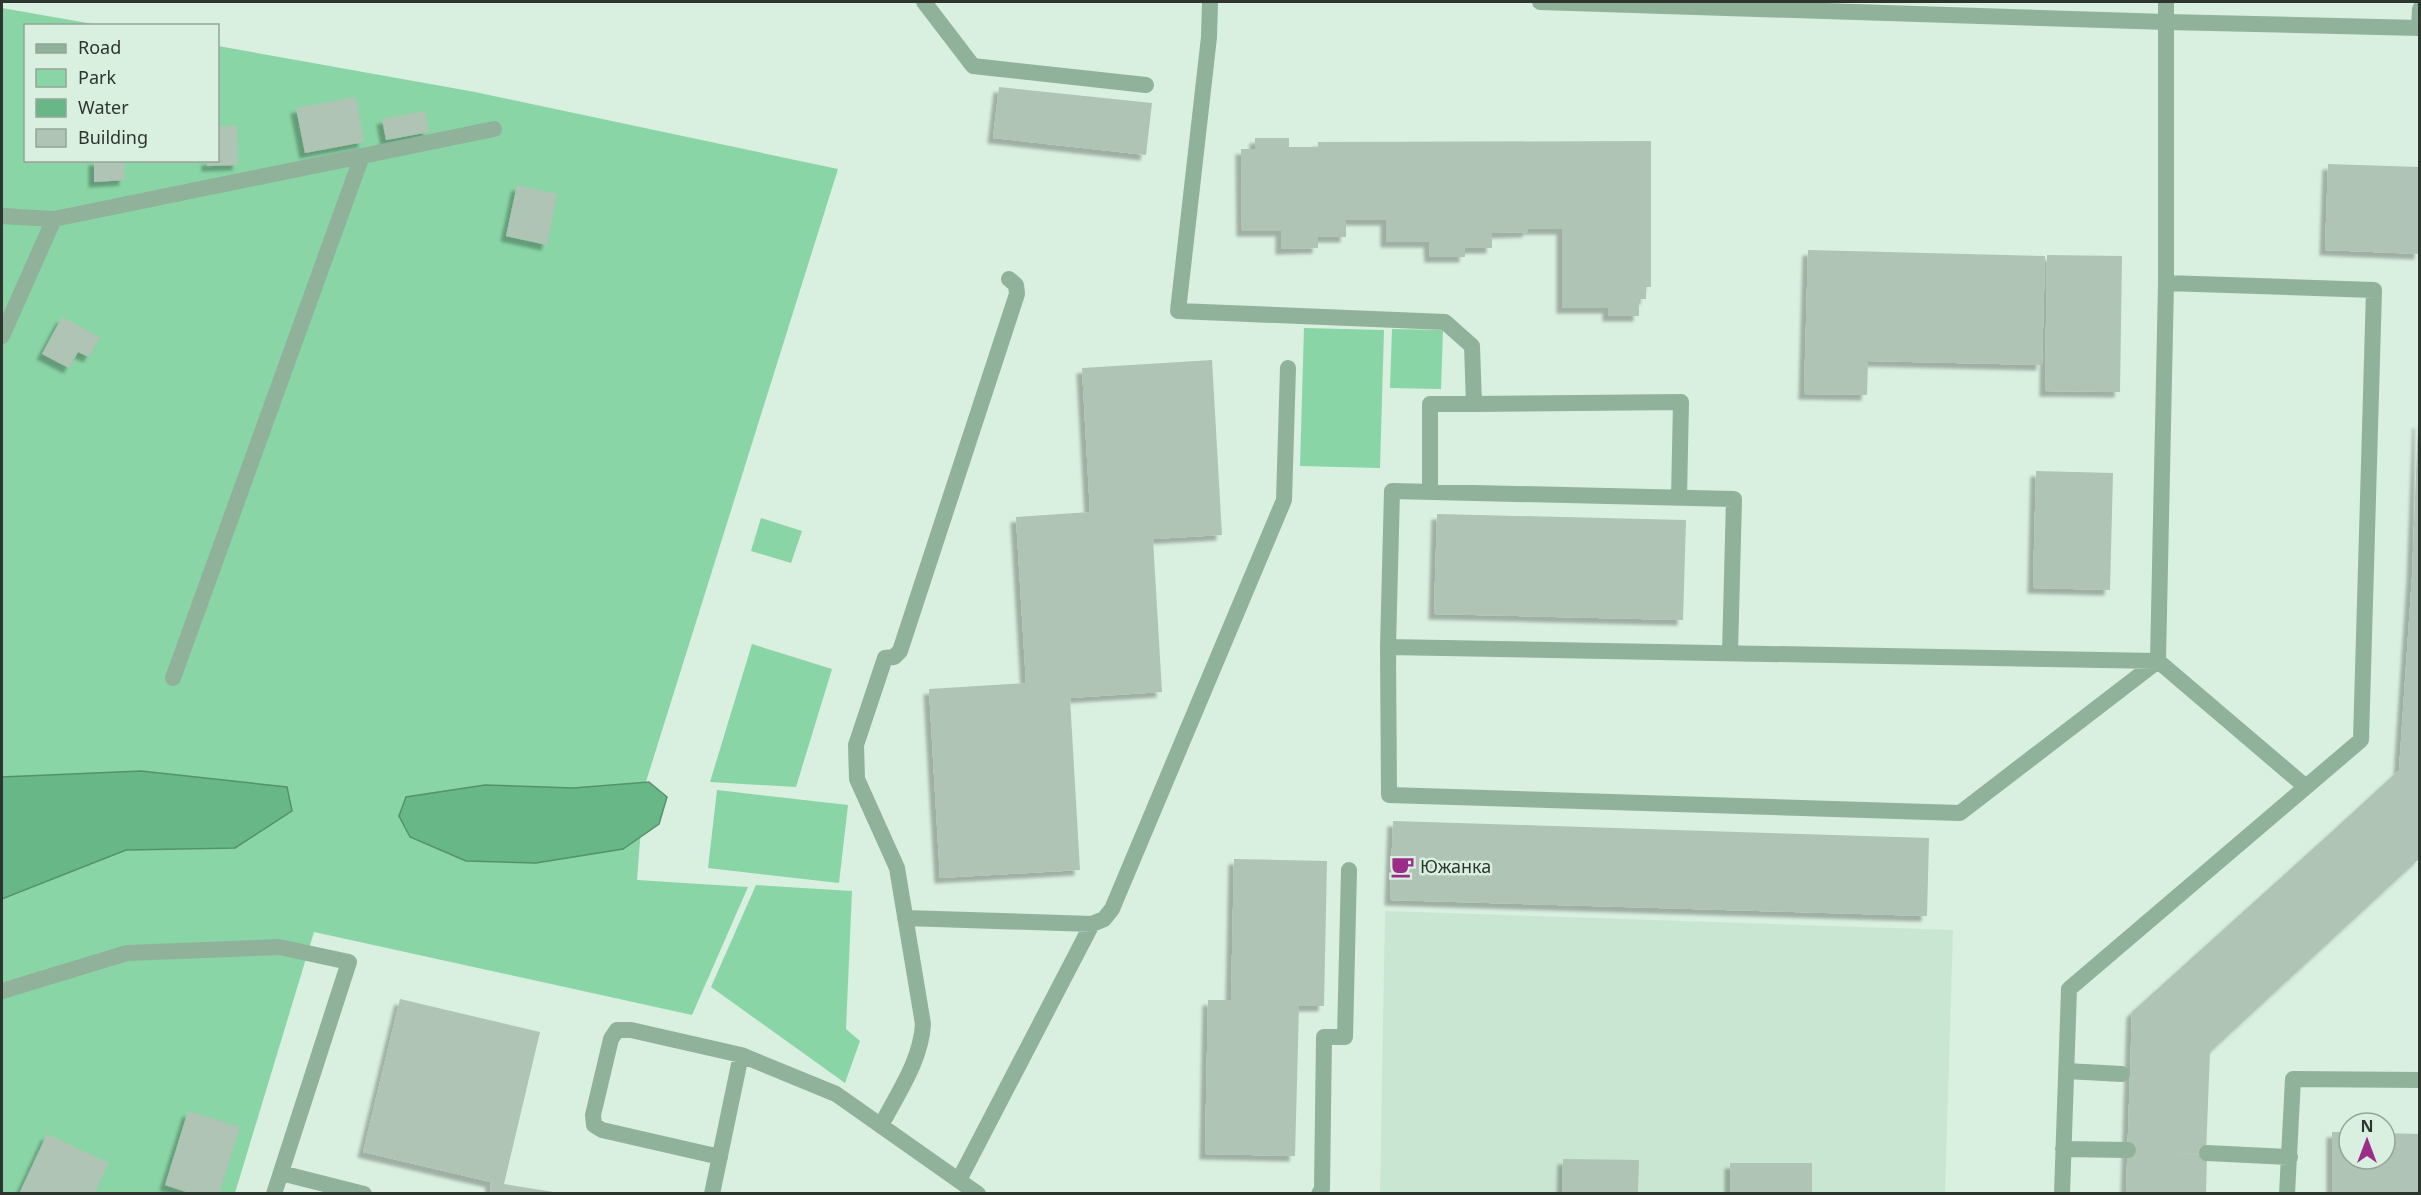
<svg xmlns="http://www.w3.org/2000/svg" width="2421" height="1195" font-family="'Noto Sans',sans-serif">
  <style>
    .built { fill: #c9e6d2 }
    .green { fill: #89d5a5 }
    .water { fill: #67b886; stroke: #56916c; stroke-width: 1.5 }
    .building { fill: #afc4b5; filter: url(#shadow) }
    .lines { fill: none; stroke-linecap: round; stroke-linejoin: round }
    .service { stroke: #90b29b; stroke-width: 16 }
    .minor { stroke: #90b29b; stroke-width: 16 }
    .labels { text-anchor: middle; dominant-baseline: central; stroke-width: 5; stroke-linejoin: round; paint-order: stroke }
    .poi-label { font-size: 18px; fill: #2d352f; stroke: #d9efe0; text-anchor: start }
  </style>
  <defs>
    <filter id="shadow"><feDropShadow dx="-5.5" dy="5.5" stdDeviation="1.5" flood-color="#0004"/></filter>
  </defs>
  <rect width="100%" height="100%" fill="#d9efe0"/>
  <path class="built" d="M 1385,911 L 1953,930 L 1945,1193 L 1380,1194 Z"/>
  <path class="green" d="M 2,8 L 99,25 L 26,26 L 26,160 L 218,160 L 218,46 L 475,92 L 838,169 L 644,788 L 637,880 L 748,887 L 692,1015 L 314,932 L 235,1193 L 2,1193 Z
    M 1304,328 L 1384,330 L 1380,468 L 1300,466 Z
    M 1392,329 L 1443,330 L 1441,389 L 1390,388 Z
    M 761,518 L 802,531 L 791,563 L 751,551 Z
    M 752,644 L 832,669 L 796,787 L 710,782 Z
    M 717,790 L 848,805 L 839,883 L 708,868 Z
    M 756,885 L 852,891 L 846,1029 L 860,1041 L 845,1083 L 711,987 Z"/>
  <path class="water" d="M 141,771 L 287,787 L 292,811 L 235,848 L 126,850 L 2,899 L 2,777 Z
    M 649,782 L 667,797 L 659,824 L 623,849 L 536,863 L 466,861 L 410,837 L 399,816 L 406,797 L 485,785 L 573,788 Z"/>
  <path class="building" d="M 999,87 L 1152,103 L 1146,155 L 993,138 Z
    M 356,97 L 364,142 L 305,153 L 296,108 Z
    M 425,111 L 429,132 L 386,140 L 382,119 Z
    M 218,126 L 237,126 L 238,165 L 207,166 L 207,160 L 218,160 Z
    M 1255,138 L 1289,138 L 1289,147 L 1318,147 L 1318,142 L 1651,141 L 1651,287 L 1646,287 L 1646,299 L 1639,299 L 1639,316 L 1608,316 L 1608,308 L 1562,308 L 1562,229 L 1528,229 L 1528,232 L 1492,233 L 1492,248 L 1465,248 L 1465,257 L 1430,257 L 1429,242 L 1386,242 L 1386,220 L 1346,220 L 1346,237 L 1318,237 L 1318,248 L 1281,249 L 1281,231 L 1242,231 L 1241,149 L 1255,149 Z
    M 94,160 L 124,160 L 125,180 L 94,182 Z
    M 2328,164 L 2420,167 L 2420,254 L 2325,250 Z
    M 517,185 L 557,194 L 547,245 L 506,236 Z
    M 1808,250 L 2045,256 L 2042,365 L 1868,361 L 1867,395 L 1804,394 Z
    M 2047,255 L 2122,256 L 2120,392 L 2045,391 Z
    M 62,317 L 100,337 L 89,357 L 78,352 L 69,368 L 42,354 Z
    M 1212,360 L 1222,535 L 1153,539 L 1162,692 L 1070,698 L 1080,870 L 940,878 L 929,689 L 1026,683 L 1016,517 L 1090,512 L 1082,368 Z
    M 2418,423 L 2420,423 L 2420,858 L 2210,1052 L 2206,1154 L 2159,1153 L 2207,1155 L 2206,1194 L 2126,1194 L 2132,1012 L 2337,827 L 2345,836 L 2337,827 L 2399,770 L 2412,577 Z
    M 2036,471 L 2113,473 L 2110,590 L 2033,588 Z
    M 1437,514 L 1686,520 L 1683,620 L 1434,614 Z
    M 1393,821 L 1929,838 L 1927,916 L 1390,900 Z
    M 1234,859 L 1327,861 L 1324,1006 L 1299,1006 L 1295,1156 L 1205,1154 L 1208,1000 L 1231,1000 Z
    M 400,999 L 540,1032 L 504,1184 L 566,1194 L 490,1194 L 491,1182 L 363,1152 Z
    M 188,1111 L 240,1127 L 219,1194 L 192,1194 L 165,1185 Z
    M 2332,1132 L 2349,1132 L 2349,1159 L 2385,1159 L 2385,1133 L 2420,1134 L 2420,1194 L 2332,1194 Z
    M 47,1134 L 109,1163 L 94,1194 L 19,1194 Z
    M 1563,1159 L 1639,1160 L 1638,1194 L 1562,1194 Z
    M 1730,1163 L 1812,1163 L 1812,1194 L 1730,1194 Z"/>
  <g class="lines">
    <path class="service" d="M 924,2 L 973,66 L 1146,85
      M 1210,2 L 1209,37 L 1178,311 L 1445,322 L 1472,346 L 1474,404 L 1681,402 L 1679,497
      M 2419,28 L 2420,9
      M 2,216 L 54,219 L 494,129
      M 2,336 L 54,219
      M 1430,492 L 1430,404 L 1474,404
      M 1388,647 L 1389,795 L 1960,813 L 2158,661 L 2306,787
      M 1730,653 L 1734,499 L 1392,491 L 1388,647 L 2158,661 L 2166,283
      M 173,678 L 362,156
      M 905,918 L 1092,924 L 1104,919 L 1112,909 L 1284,500 L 1288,368
      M 2,991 L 127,953 L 279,947 L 349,962 L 274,1194
      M 2066,1071 L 2122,1074
      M 881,1126 C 897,1094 921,1061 923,1024 L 897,868 L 857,779 L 856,745 L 885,658 L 894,657 L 900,651 L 1017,294 L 1016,285 L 1009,279
      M 2063,1149 L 2128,1150
      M 2207,1153 L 2290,1157
      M 720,1157 L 602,1130 L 594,1125 L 593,1115 L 611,1039 L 617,1030 L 631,1030 L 741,1055 L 836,1094 L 978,1194
      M 281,1173 L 364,1194
      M 959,1180 L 1092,924
      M 712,1194 L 741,1055
      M 1319,1194 L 1322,1189 L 1324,1037 L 1345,1037 L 1349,870
      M 2062,1194 L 2069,989 L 2361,740 L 2374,290 L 2166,283 L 2166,2
      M 2287,1194 L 2293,1079 L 2420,1080"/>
    <path class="minor" d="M 1540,2 L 2167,22 L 2420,28"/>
  </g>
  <defs>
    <symbol id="cafe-bare" viewBox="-9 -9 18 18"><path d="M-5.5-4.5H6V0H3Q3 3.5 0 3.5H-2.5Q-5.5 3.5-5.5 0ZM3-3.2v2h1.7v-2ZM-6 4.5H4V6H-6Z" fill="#9c2c89" stroke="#d9efe0" stroke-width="2.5" paint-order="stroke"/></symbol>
  </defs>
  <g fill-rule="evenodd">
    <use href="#cafe-bare" x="1386" y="850" width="33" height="33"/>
  </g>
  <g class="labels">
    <g class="poi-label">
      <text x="1420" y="866">Южанка</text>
    </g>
  </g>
  <rect width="2421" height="1195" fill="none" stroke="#2d352f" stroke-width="6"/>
  <rect x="24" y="24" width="195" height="138" fill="#d9efe0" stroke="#94a599" stroke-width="1.5"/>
  <rect x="36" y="44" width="30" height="9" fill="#90b29b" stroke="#94a599" stroke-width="1.5"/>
  <text x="78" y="54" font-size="18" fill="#2d352f">Road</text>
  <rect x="36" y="69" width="30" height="18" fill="#89d5a5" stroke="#94a599" stroke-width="1.5"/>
  <text x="78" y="84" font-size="18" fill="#2d352f">Park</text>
  <rect x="36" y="99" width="30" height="18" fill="#67b886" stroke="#94a599" stroke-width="1.5"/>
  <text x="78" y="114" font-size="18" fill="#2d352f">Water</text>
  <rect x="36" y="129" width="30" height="18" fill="#afc4b5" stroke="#94a599" stroke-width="1.5"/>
  <text x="78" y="144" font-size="18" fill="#2d352f">Building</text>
  <g transform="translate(2367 1141)"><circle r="28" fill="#d9efe0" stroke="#94a599" stroke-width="1.5"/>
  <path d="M0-4.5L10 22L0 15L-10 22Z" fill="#9c2c89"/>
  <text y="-9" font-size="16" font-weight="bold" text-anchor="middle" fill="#2d352f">N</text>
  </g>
</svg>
